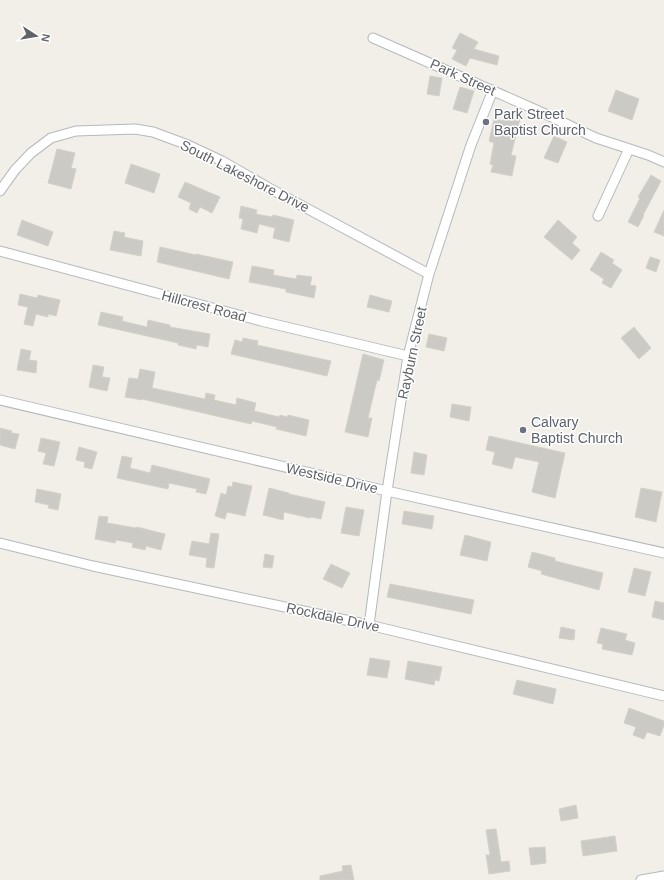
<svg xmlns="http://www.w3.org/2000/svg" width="664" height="880" font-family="Helvetica,sans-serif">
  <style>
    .building { fill: #cccac5; stroke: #d6d1c6 }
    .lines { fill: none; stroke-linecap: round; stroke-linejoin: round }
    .street-casing { stroke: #b5b8bc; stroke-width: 11 }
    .street { stroke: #fff; stroke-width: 9 }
    .worship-dot { fill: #6b7280; stroke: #fff; stroke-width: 1.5 }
    .labels { text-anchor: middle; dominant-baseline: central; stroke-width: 3; stroke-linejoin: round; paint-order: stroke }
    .street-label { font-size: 14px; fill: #5f6368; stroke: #fff }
    .worship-label { font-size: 14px; fill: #5b616d; stroke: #fff; text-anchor: start }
  </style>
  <rect width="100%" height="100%" fill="#f1efe8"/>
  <path class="building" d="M 460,33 L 478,42 L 474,49 L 499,56 L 497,65 L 470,58 L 466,66 L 452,59 L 457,50 L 452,48 Z
    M 430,76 L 442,78 L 439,96 L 427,94 Z
    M 460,87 L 474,91 L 467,113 L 453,109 Z
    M 616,90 L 639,99 L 632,120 L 608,111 Z
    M 504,115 L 520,119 L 511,155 L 516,156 L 512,176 L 491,172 L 493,165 L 490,164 L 494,143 L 489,141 L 494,119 L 503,121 Z
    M 554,136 L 567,142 L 558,163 L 544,158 Z
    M 57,149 L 75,153 L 71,168 L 76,169 L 71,189 L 48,183 Z
    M 131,164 L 160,174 L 154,193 L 125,183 Z
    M 651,175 L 661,181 L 643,215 L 644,215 L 638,227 L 628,222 L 640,198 L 638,197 Z
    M 185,182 L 220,197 L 212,213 L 200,207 L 197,213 L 189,209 L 191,203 L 178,197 Z
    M 241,206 L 257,210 L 256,214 L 272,217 L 273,215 L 294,220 L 289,242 L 273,238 L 275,228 L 259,224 L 257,233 L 241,229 L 243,219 L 239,218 Z
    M 664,210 L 664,236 L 654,232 Z
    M 22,220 L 53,232 L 48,246 L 17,235 Z
    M 558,220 L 577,237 L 572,243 L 580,250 L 572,260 L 544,237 Z
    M 114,231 L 125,233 L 124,237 L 143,241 L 141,256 L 110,250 Z
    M 160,247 L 196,255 L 196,254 L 233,262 L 229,279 L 157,262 Z
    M 601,252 L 614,260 L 612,263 L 622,270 L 611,288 L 602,283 L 604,279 L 590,270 Z
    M 650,257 L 660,260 L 656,272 L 646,268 Z
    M 252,266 L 274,270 L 273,275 L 296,279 L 297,275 L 312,277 L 310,285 L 316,286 L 314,298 L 286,292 L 286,289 L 249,282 Z
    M 20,294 L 37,298 L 38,295 L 60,300 L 56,316 L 48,314 L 48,317 L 36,314 L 33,326 L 24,324 L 28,307 L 18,305 Z
    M 370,295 L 392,301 L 389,312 L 367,307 Z
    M 101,312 L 123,317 L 122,321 L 147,327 L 148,320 L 170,325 L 170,327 L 210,334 L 208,347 L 197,345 L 196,349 L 178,345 L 178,343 L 98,325 Z
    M 634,327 L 651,348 L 639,359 L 621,338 Z
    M 429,334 L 447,338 L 444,351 L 426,347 Z
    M 243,338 L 258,341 L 257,345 L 331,361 L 327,376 L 231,354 L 235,340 L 242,342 Z
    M 21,349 L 31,351 L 29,360 L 37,361 L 36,373 L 17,370 Z
    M 363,354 L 384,360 L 379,381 L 377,380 L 368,418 L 372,418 L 368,437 L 345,432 Z
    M 93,365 L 104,367 L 102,377 L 110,378 L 107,391 L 89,387 Z
    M 140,369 L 155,372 L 152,388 L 205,399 L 206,393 L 215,395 L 214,400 L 236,405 L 237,398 L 256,403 L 254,411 L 279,417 L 280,415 L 287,417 L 288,415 L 309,420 L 306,436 L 276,429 L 277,427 L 252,421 L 251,424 L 142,399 L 142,400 L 125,397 L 129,378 L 138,379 Z
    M 452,404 L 471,407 L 469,421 L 450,417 Z
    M 0,428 L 12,431 L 11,433 L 19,434 L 15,449 L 0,445 Z
    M 489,436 L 565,453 L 555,498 L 532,492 L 539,462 L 515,457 L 512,469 L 492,464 L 495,452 L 486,450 Z
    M 41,438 L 60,442 L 54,466 L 43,464 L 46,453 L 38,451 Z
    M 79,447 L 97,452 L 92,469 L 84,467 L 85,462 L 76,460 Z
    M 414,452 L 427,455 L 424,475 L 411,473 Z
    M 122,456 L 132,458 L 130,468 L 150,473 L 152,465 L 210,479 L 206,494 L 196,492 L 197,489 L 169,483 L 168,489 L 117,478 Z
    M 233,482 L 252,486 L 245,516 L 227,512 L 225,519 L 215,516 L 221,493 L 226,495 L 228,486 L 232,487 Z
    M 269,488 L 289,493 L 289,494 L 325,502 L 321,519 L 311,517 L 310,518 L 284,512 L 283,520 L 263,515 Z
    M 641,488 L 662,492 L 656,522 L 635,517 Z
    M 37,489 L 61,494 L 58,510 L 48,508 L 49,505 L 35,502 Z
    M 346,507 L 364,510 L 359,536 L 341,533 Z
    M 404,511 L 434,516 L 432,529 L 402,524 Z
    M 99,516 L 108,517 L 107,523 L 136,528 L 137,527 L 165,534 L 161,550 L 146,546 L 145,550 L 132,547 L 133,543 L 116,540 L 115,543 L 95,539 Z
    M 211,533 L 219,534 L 214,568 L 206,567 L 207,558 L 189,555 L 192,541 L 209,544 Z
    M 465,535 L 491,542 L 487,561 L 460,555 Z
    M 532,552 L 555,558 L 555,561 L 603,573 L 599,590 L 541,574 L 542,571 L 528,567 Z
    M 265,554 L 274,556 L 272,568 L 263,567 Z
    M 331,564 L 350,573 L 342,588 L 323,579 Z
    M 634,568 L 651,572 L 645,596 L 628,592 Z
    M 390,584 L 474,600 L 471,614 L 387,597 Z
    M 655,601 L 664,603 L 664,620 L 652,617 Z
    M 561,627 L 575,630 L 574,640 L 559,638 Z
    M 601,628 L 627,634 L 625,640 L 635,643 L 632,655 L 602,649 L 603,644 L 597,643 Z
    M 370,658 L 390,661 L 387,678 L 367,675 Z
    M 408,661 L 442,667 L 439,681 L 435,680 L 434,685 L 405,679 Z
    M 517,680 L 556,689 L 553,704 L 513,694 Z
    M 629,708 L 664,721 L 664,725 L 660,736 L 647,732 L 644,739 L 633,735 L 636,727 L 624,723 Z
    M 576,805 L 578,818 L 561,821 L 559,809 Z
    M 496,829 L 501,862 L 509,861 L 510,871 L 489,874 L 486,855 L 490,855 L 486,830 Z
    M 615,836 L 617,851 L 583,856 L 581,841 Z
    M 545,847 L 546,863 L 531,865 L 529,848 Z
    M 351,865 L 354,880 L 320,880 L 320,876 L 343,871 L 342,866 Z"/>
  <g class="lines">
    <defs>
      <path id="street" d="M 373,38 L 541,112 L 596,138 L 648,155 L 664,162
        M 0,191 L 15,170 L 31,153 L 51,138 L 76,131 L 135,129 L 153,132 L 188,145 L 222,161 L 269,188 L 429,274
        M 598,216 L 629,149
        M 0,251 L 261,321 L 408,356
        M 0,400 L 387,491 L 664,553
        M 0,543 L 93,566 L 369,625 L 664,696
        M 369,625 L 387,491 L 408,356 L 429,274 L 471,145 L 493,90
        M 641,880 L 664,876"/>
    </defs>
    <use href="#street" class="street-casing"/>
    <use href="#street" class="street"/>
  </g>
  <g class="worship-dot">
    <circle cx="486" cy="122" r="4"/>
    <circle cx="523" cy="430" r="4"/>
  </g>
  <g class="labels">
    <g class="street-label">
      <text transform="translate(463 77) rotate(24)">Park Street</text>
      <text transform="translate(245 176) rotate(27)">South Lakeshore Drive</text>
      <text transform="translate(204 306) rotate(15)">Hillcrest Road</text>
      <text transform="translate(412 353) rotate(-78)">Rayburn Street</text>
      <text transform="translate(332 478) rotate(13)">Westside Drive</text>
      <text transform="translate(333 617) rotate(12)">Rockdale Drive</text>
    </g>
    <g class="worship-label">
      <text x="494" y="114">Park Street<tspan x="494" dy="16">Baptist Church</tspan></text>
      <text x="531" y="422">Calvary<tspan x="531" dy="16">Baptist Church</tspan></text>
    </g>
  </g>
  <g transform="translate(36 36) rotate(102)" stroke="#ffffff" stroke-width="3" paint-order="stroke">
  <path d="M0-3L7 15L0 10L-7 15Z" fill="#5f6368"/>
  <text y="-6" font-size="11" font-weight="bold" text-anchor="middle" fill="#5f6368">N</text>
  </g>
</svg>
